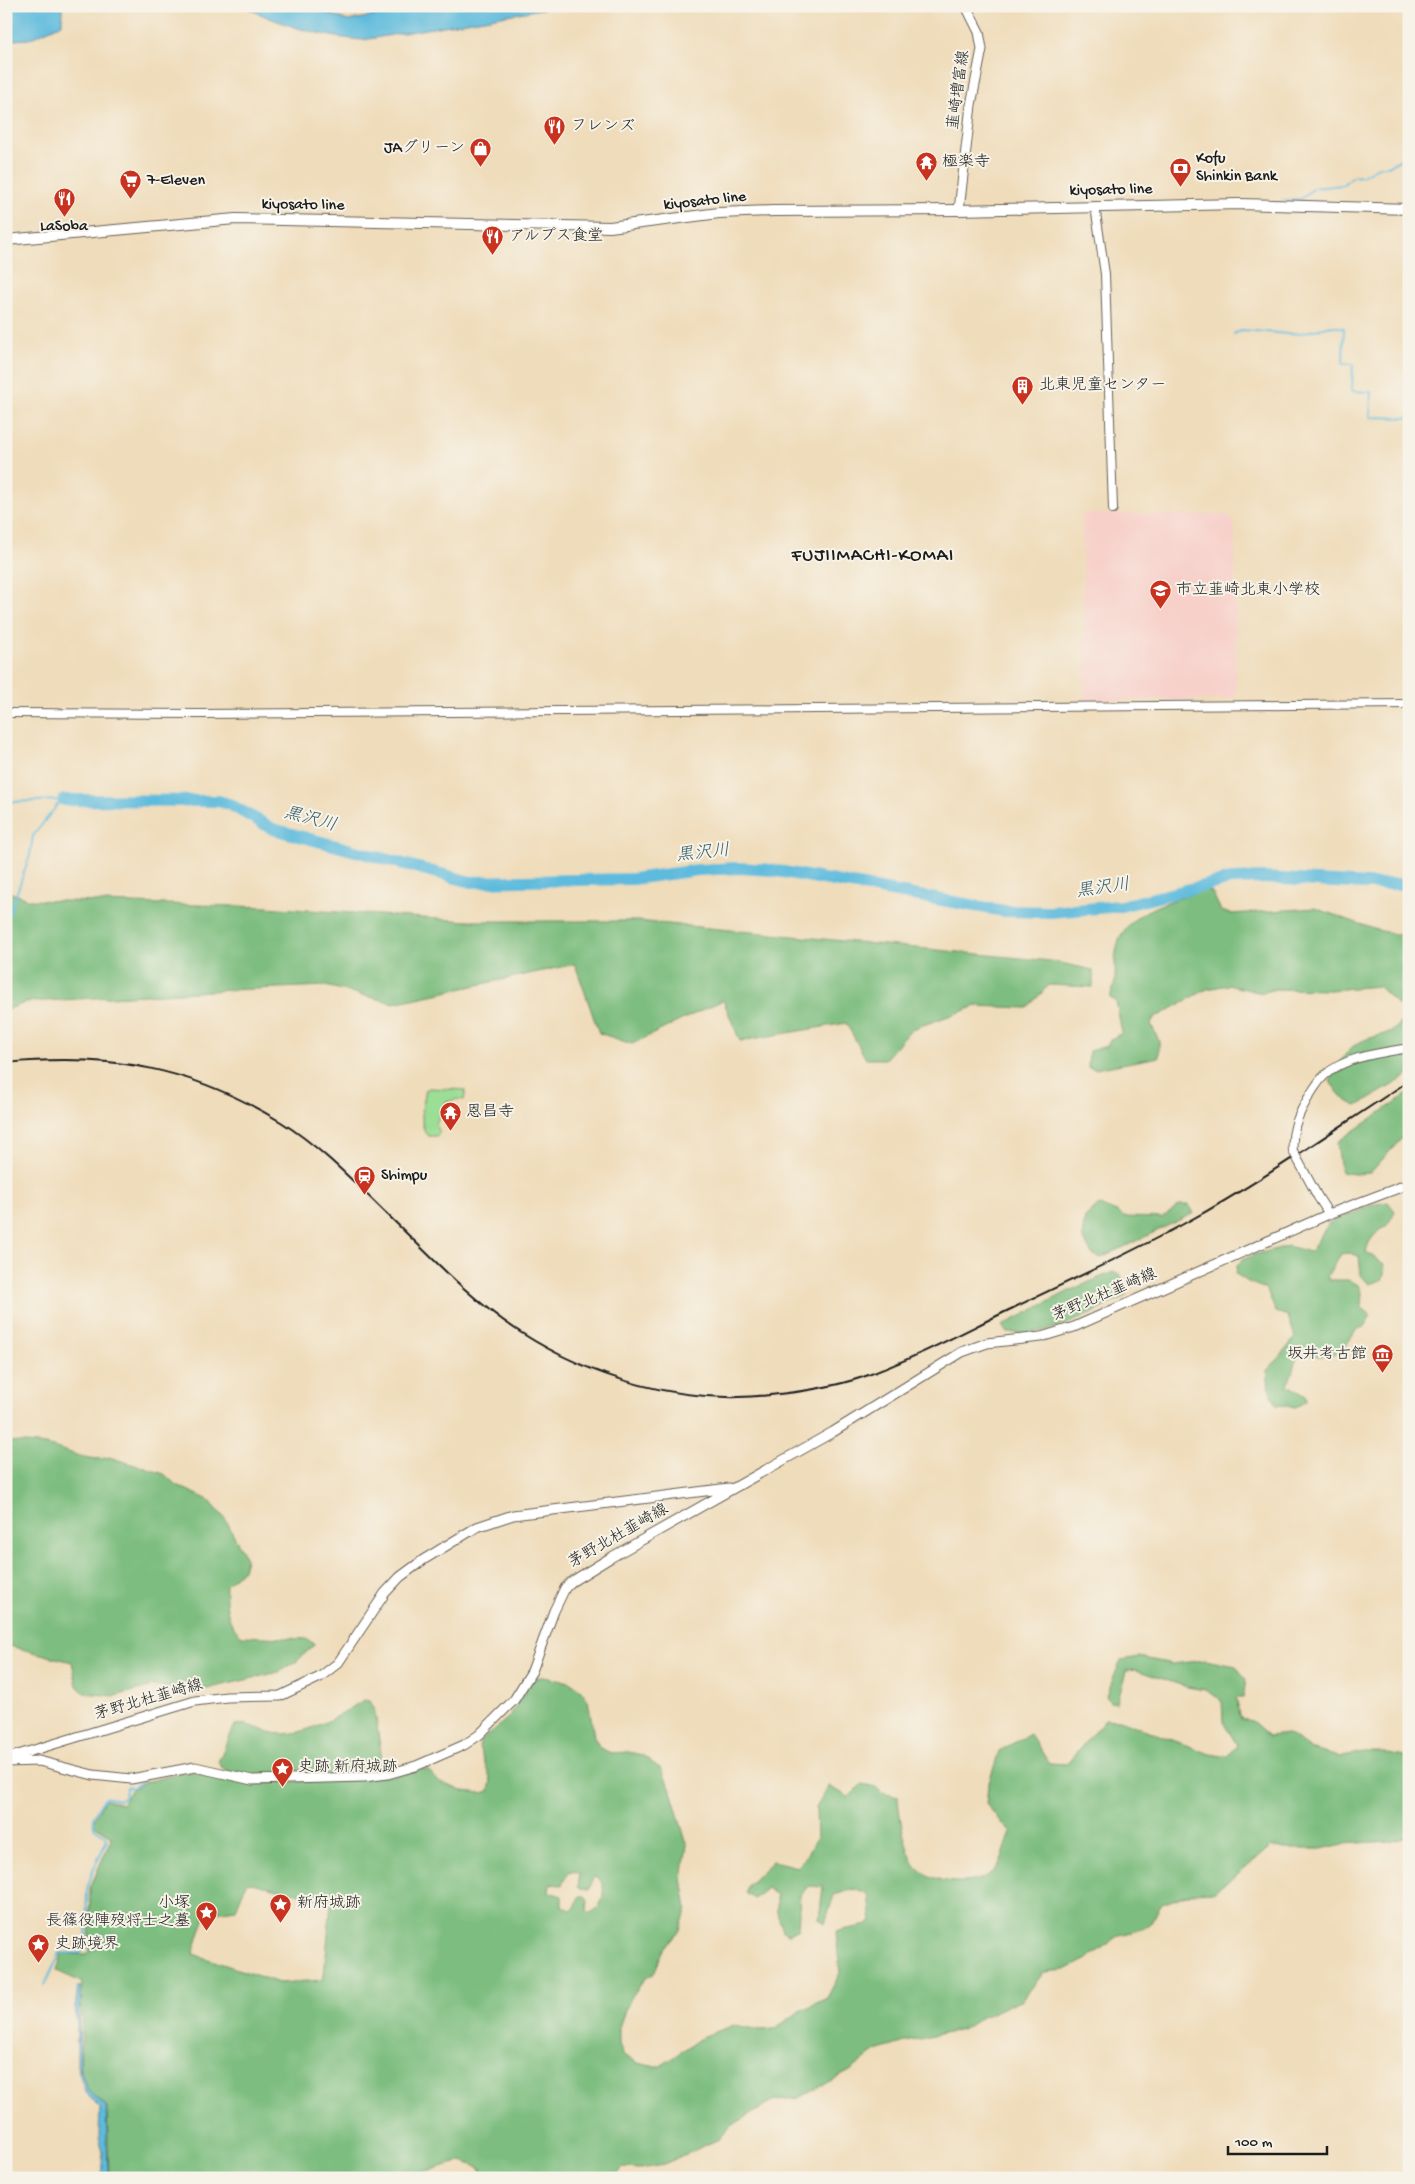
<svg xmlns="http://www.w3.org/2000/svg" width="1415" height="2184" font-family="'Gochi Hand','Klee One',sans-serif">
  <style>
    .built { fill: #f7d0ca }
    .green { fill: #9cde96; stroke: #5c7d59 }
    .forest { fill: #7dbd7f; stroke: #4c6c4e; fill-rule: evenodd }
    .water { fill: #5fbbdd; stroke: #3e6c7c }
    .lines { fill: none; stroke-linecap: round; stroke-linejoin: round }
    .stream { stroke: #5fbbdd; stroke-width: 2 }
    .river { stroke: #5fbbdd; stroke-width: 12 }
    .secondary-casing { stroke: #665f53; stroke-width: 10 }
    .primary-casing { stroke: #665f53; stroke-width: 11 }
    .highway-casing { stroke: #665f53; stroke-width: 12 }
    .secondary { stroke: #fff; stroke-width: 8 }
    .primary { stroke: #fff; stroke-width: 9 }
    .highway { stroke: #fff; stroke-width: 10 }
    .rail { stroke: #1c1c1c; stroke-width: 2 }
    .secondary-bridge-casing { stroke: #665f53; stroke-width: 10; stroke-linecap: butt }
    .secondary-bridge { stroke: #fff; stroke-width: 8 }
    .labels { text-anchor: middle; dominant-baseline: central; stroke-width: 4; stroke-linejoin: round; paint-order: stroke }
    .street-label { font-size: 16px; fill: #1c1c1c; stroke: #f7f3e8 }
    .poi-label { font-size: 16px; fill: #1c1c1c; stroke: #f7f3e8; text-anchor: start }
    .water-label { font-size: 18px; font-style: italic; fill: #375c69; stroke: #f7f3e8 }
    .quarter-label { font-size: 19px; letter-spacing: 1px; fill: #1c1c1c; stroke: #f7f3e8 }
  </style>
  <rect width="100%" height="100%" fill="#f7f3e8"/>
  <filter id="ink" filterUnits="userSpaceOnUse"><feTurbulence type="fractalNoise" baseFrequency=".02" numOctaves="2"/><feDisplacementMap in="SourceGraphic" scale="10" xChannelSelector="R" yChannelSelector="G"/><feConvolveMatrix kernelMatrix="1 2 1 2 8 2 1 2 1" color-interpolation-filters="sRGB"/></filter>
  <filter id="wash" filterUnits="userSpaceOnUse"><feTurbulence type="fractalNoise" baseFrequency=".0096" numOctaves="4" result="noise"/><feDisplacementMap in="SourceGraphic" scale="20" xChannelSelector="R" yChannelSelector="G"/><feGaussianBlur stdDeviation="1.12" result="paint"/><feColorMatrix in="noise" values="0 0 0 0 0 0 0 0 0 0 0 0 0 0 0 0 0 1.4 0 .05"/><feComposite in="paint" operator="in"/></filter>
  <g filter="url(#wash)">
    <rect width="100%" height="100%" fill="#efdcba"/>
    <path class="built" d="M 1085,513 L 1228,515 L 1232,520 L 1235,525 L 1236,695 L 1233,699 L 1085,701 L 1082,519 Z"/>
    <path class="green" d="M 429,1088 L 466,1090 L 464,1100 L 458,1099 L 445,1102 L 436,1124 L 439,1132 L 437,1136 L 428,1136 C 418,1125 423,1104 426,1090 Z"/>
    <path class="forest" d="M 1204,890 L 1212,892 L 1221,911 L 1231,914 L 1315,908 L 1377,930 L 1409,937 L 1409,1075 L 1357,1106 C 1345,1102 1336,1092 1330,1080 C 1337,1069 1345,1051 1355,1045 C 1377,1031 1394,1040 1407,1013 L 1378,986 L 1331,990 L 1275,989 L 1262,993 L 1228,985 L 1207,989 L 1153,1019 L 1151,1024 L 1159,1041 L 1159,1057 L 1095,1069 L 1088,1067 L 1089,1051 L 1107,1046 L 1111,1039 L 1122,1033 L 1116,1001 L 1110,998 C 1112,992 1115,985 1115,979 C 1116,970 1114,961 1116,952 C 1122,910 1170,902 1204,890 Z
      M 6,891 L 31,900 L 265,907 L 468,921 L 637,921 L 1051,961 L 1093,970 L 1093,987 L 1049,985 L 1027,1008 L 977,1006 L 912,1029 L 885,1059 L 866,1059 L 846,1023 L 740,1041 L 723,1000 L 632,1044 L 599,1033 L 575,964 L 394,1003 L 326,986 L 229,990 L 27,1002 L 6,1010 Z
      M 1409,1093 L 1409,1125 L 1402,1138 L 1370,1173 L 1354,1174 L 1341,1172 L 1337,1142 Z
      M 1388,1202 L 1395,1211 C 1393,1215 1390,1221 1387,1225 C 1376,1234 1369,1237 1366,1252 L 1384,1264 L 1384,1275 L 1382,1280 L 1369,1284 L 1361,1275 L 1359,1256 L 1349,1253 L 1341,1254 L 1327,1276 L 1329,1280 L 1348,1280 L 1359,1285 L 1362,1292 L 1361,1307 L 1371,1315 L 1364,1327 L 1357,1329 C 1337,1361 1334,1357 1298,1354 L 1288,1385 L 1306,1396 L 1306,1401 L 1296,1407 L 1277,1405 L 1269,1388 L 1267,1370 L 1281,1356 L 1295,1337 L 1288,1316 L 1276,1312 L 1266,1289 L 1248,1282 L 1236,1274 L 1237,1266 L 1242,1260 L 1253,1255 L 1288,1246 L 1310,1252 L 1329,1223 L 1375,1204 Z
      M 1099,1205 L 1119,1213 L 1123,1217 L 1162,1218 L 1180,1205 L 1189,1205 L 1194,1213 L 1101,1258 L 1092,1254 L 1082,1237 L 1085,1218 Z
      M 1113,1272 L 1120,1275 L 1128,1289 L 1125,1296 C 1098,1310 1067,1328 1035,1332 C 1026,1333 1017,1333 1008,1333 L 1002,1326 L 1071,1290 Z
      M 6,1441 C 19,1443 32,1443 45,1445 C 64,1449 91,1464 109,1457 L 164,1474 L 176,1485 L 209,1500 L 226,1520 L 246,1559 L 243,1570 L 226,1584 C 225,1602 226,1624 242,1636 L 306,1639 L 315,1644 L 296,1662 L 279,1672 L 198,1691 L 153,1686 L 115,1696 L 84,1693 L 77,1686 L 72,1662 L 6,1645 L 6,1577 L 11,1556 L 6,1553 Z
      M 1139,1657 L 1172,1664 L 1205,1660 L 1236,1666 L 1246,1680 L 1243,1698 L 1236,1698 L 1241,1719 L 1252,1721 L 1269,1736 L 1288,1734 L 1310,1749 L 1338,1757 L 1363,1752 L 1380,1752 L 1409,1758 L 1409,1836 L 1390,1841 L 1343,1844 L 1321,1849 L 1285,1849 L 1271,1846 L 1239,1874 L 1212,1892 L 1192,1893 L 1162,1904 L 1150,1923 L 1143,1929 L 1120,1935 L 1087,1959 L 1065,1970 L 1044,1972 L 1023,1999 L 982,2017 L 962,2030 L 905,2042 L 876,2051 L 850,2071 L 799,2098 L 775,2100 L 731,2126 L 719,2139 L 662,2165 L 641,2169 L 623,2168 L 614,2178 L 484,2178 L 480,2168 L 462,2161 L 419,2173 L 414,2178 L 109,2178 L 107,2107 C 103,2100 94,2099 89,2092 C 76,2074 82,2048 82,2028 C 81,2013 81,2000 82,1985 L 81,1982 L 57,1971 L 62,1953 L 85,1955 L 89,1951 L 90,1888 L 111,1839 L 110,1835 L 94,1825 L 94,1820 L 105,1799 L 122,1804 L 130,1791 L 144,1782 L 187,1772 L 203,1772 L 249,1784 L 394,1776 L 422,1769 L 429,1771 L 439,1782 L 463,1791 L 482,1793 L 489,1791 L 491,1781 L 479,1747 L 481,1741 L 508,1718 L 534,1678 L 543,1677 L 569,1682 L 580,1689 L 588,1700 L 594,1737 L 600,1748 L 611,1753 L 628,1752 L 642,1755 L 661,1769 L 670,1788 L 687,1845 L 682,1878 L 687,1909 L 679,1932 L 664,1949 L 654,1973 L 645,1979 L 632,1996 L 624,2013 L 619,2027 L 619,2044 L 623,2055 L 638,2063 L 651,2066 L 661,2066 L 702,2037 L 734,2025 L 761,2030 L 774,2029 L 802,2010 L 827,1998 L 840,1973 L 836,1932 C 849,1927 862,1929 872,1921 L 869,1895 L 854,1889 L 834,1895 L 825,1923 L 819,1919 L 823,1887 L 809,1886 L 800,1894 L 798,1929 L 789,1934 L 783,1931 L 777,1913 L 777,1895 L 767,1888 L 754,1899 L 746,1893 L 748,1885 L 773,1861 L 797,1867 L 805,1857 L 817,1838 L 816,1808 L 829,1786 L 849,1797 L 862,1784 L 876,1787 L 882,1793 L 898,1797 C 899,1815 905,1850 915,1865 C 930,1885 979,1889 996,1869 C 1002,1862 1007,1842 1011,1833 L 986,1804 L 988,1786 L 999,1751 L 1030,1734 L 1049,1763 L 1067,1764 L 1105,1719 L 1119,1720 L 1210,1754 L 1228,1757 L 1237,1745 L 1223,1721 L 1222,1700 L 1205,1690 L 1187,1687 L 1136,1670 L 1126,1671 L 1117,1703 L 1110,1702 L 1106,1696 L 1121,1660 ZM 572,1871 L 580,1873 L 578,1887 L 581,1889 L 590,1889 L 593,1877 L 599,1879 L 603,1883 C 604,1897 603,1905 591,1913 L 587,1911 L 588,1901 L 585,1896 L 579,1896 L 575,1908 L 571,1910 L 562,1906 L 562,1896 L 549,1892 L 550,1884 L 562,1885 L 568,1872 ZM 247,1882 L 328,1900 L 331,1904 L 324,1976 L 321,1980 L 279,1983 L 193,1954 L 206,1913 L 236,1909 Z
      M 364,1700 L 369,1701 L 375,1712 L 383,1767 L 381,1771 L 345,1774 L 251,1776 C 240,1774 222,1773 218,1762 L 235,1725 C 248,1722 261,1731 273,1733 C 303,1739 339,1715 364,1700 Z"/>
    <path class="water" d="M 11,6 L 62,6 L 62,24 L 29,39 L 13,40 L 6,44 L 6,11 Z
      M 244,6 L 310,6 L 348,21 L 420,6 L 559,6 L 363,40 C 322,37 280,25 244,6 Z
      M 78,1986 L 81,1988 L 79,2013 L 80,2069 L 89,2092 L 106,2106 L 108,2178 L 101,2178 L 103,2152 L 99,2138 L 100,2107 L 86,2094 L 77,2066 L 77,2025 L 75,2008 Z"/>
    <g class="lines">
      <path class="stream" d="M 1282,200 L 1301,199 L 1314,188 L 1342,185 L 1352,177 L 1362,176 L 1380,166 L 1388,166 L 1409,155
        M 1234,334 L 1242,330 L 1288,334 L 1301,333 L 1332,326 L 1344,328 L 1343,363 L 1353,364 L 1352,391 L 1371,392 L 1370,417 L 1409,418
        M 6,802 L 64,800
        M 6,924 L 30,855 L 33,836 L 58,804 L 64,800
        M 45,1985 L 60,1953 L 80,1953 L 86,1949 L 87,1889 L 93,1870 L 107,1840 L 106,1836 L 94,1828 L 93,1817 L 105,1797 L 120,1800 L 125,1797 L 126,1788 L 128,1787 L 132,1788 L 141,1782"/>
      <path class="river" d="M 64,800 L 218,801 L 229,804 L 273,829 L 471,882 L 633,879 L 698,870 L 738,868 L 772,870 L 1004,911 L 1050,912 L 1121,906 L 1231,879 L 1264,878 L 1368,884 L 1409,884"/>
    </g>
  </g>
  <g filter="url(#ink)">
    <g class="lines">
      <defs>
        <path id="secondary" d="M 1095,206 L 1105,274 L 1113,509
          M 6,713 L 201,714 L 1409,704
          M 1293,1151 C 1291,1132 1297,1117 1307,1100 C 1312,1092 1317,1082 1325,1075 C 1346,1056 1382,1053 1409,1048
          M 1318,1197 L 1329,1214"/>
        <path id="primary" d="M 959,210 L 971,105 L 982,49 L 979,32 L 966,6
          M 8,1758 L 195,1701 L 227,1697 L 280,1696 L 320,1677 L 338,1663 L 385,1593 L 400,1577 L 423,1560 L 477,1527 L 513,1515 L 729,1488
          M 6,1762 L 39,1761 L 93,1775 L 131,1779 L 195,1767 L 252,1780 L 364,1777 L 388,1774 L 416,1766 L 464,1745 L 479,1735 L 514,1700 L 532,1671 L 554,1611 L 565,1588 L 571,1582 L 610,1558 L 833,1432 L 962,1352 L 987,1343 L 1041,1337 L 1074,1327 L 1329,1214 L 1409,1184"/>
        <path id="highway" d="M 6,240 L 235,219 L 610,227 L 719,213 L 773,211 L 959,210 L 1240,204 L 1409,209"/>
      </defs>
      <use href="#secondary" class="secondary-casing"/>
      <use href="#primary" class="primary-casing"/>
      <use href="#highway" class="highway-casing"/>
      <use href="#secondary" class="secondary"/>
      <use href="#primary" class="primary"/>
      <use href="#highway" class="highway"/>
      <path class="rail" d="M 6,1063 C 110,1053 191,1067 281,1122 C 321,1147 355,1183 389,1216 C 430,1256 471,1300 520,1332 C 593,1379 683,1405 770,1395 C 801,1392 833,1387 863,1377 C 916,1358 965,1331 1015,1307 C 1073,1279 1131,1253 1187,1222 C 1264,1180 1335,1129 1409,1081"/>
      <defs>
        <path id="secondary-bridge" d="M 1293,1151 L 1318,1197"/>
      </defs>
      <use href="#secondary-bridge" class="secondary-bridge-casing"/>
      <use href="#secondary-bridge" class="secondary-bridge"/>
    </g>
  </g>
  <defs>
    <symbol id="restaurant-pin" viewBox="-11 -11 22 30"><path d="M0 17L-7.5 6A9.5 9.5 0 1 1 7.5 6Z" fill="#c8321e" stroke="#f7f3e8"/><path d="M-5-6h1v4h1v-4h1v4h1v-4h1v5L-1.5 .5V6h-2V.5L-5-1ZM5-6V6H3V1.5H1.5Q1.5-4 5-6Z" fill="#fff"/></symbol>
    <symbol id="shop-pin" viewBox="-11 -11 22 30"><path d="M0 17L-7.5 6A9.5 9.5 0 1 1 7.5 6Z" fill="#c8321e" stroke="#f7f3e8"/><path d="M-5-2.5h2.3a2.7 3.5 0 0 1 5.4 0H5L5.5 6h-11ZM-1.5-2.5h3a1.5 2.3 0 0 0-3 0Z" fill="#fff"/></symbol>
    <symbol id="temple-pin" viewBox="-11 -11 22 30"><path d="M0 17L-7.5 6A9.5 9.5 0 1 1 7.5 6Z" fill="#c8321e" stroke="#f7f3e8"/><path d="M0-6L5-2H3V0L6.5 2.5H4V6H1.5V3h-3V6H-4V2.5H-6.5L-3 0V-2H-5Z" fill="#fff"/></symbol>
    <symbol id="bank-pin" viewBox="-11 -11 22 30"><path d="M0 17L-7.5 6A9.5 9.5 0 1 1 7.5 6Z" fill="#c8321e" stroke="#f7f3e8"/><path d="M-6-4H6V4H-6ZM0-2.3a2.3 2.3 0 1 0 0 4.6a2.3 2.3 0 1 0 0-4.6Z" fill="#fff"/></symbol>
    <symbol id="supermarket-pin" viewBox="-11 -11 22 30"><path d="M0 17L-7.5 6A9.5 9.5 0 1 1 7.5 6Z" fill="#c8321e" stroke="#f7f3e8"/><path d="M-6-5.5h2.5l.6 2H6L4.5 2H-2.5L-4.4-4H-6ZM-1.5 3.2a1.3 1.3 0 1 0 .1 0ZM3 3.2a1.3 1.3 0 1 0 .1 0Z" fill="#fff"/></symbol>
    <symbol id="building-pin" viewBox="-11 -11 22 30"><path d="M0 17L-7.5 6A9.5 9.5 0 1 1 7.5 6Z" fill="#c8321e" stroke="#f7f3e8"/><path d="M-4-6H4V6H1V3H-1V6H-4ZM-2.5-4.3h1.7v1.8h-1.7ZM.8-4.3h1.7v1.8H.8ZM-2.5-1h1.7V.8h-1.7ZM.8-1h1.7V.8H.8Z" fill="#fff"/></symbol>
    <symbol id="school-pin" viewBox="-11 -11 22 30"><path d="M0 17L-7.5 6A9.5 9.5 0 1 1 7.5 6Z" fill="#c8321e" stroke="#f7f3e8"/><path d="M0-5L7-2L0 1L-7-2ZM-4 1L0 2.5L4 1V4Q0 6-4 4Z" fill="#fff"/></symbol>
    <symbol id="station-pin" viewBox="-11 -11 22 30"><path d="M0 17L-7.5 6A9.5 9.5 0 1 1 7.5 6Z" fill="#c8321e" stroke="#f7f3e8"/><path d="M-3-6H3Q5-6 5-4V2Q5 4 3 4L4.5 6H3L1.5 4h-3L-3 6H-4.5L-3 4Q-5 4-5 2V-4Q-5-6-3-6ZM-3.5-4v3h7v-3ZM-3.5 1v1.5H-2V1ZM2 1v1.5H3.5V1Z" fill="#fff"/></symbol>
    <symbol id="museum-pin" viewBox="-11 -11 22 30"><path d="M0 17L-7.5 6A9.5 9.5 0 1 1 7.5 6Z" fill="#c8321e" stroke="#f7f3e8"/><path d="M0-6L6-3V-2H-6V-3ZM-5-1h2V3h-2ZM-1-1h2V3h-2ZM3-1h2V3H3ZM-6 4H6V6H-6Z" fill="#fff"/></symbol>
    <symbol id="sight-pin" viewBox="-11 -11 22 30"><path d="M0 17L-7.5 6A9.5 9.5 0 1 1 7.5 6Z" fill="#c8321e" stroke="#f7f3e8"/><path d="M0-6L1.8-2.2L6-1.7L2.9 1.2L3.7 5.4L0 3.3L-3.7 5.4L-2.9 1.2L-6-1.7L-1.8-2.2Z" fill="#fff"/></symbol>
  </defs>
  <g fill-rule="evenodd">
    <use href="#restaurant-pin" x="542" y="114" width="25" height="34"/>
    <use href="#shop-pin" x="468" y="136" width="25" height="34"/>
    <use href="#temple-pin" x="914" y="150" width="25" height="34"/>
    <use href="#bank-pin" x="1168" y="156" width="25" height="34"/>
    <use href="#supermarket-pin" x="118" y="168" width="25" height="34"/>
    <use href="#restaurant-pin" x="52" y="186" width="25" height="34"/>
    <use href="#restaurant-pin" x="480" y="224" width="25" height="34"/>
    <use href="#building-pin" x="1010" y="374" width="25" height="34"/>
    <use href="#school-pin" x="1148" y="578" width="25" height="34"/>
    <use href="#temple-pin" x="438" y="1100" width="25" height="34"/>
    <use href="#station-pin" x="352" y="1164" width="25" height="34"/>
    <use href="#museum-pin" x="1370" y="1342" width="25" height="34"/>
    <use href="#sight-pin" x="270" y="1756" width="25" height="34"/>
    <use href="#sight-pin" x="268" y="1892" width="25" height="34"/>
    <use href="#sight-pin" x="194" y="1900" width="25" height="34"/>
    <use href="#sight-pin" x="26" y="1932" width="25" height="34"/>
  </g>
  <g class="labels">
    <g class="street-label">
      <text transform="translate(960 90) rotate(-82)">韮崎増富線</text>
      <text transform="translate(1111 191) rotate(-1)">kiyosato line</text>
      <text transform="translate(705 202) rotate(-6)">kiyosato line</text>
      <text transform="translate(303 206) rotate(1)">kiyosato line</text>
      <text transform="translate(1105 1296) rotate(-23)">茅野北杜韮崎線</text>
      <text transform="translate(619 1537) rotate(-30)">茅野北杜韮崎線</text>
      <text transform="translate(149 1701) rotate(-16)">茅野北杜韮崎線</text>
    </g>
    <g class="poi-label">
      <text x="571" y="127">フレンズ</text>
      <text x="465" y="149" text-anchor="end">JAグリーン</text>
      <text x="1196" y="159">Kofu<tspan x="1196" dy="18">Shinkin Bank</tspan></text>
      <text x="942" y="163">極楽寺</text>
      <text x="147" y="181">7-Eleven</text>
      <text x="64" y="227" text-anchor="middle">LaSoba</text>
      <text x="509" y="237">アルプス食堂</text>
      <text x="1039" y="386">北東児童センター</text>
      <text x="1176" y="591">市立韮崎北東小学校</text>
      <text x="466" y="1113">恩昌寺</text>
      <text x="381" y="1176">Shimpu</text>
      <text x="1367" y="1355" text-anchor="end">坂井考古館</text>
      <text x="298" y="1768">史跡 新府城跡</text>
      <text x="190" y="1904" text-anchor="end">小塚<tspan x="190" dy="18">長篠役陣歿将士之墓</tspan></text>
      <text x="297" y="1904">新府城跡</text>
      <text x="55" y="1945">史跡境界</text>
    </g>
    <g class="water-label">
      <text transform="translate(310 820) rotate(15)">黒沢川</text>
      <text transform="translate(703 854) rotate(-6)">黒沢川</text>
      <text transform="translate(1103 889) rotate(-8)">黒沢川</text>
    </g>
    <g class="quarter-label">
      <text x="873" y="556">FUJIIMACHI-KOMAI</text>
    </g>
  </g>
  <rect width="1415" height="2184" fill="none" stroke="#f7f3e8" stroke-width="25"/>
  <path d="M1228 2146v8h99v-8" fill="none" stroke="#1c1c1c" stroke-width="2.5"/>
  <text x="1235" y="2146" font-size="15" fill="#1c1c1c" stroke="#f7f3e8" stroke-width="4" paint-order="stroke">100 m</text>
</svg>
